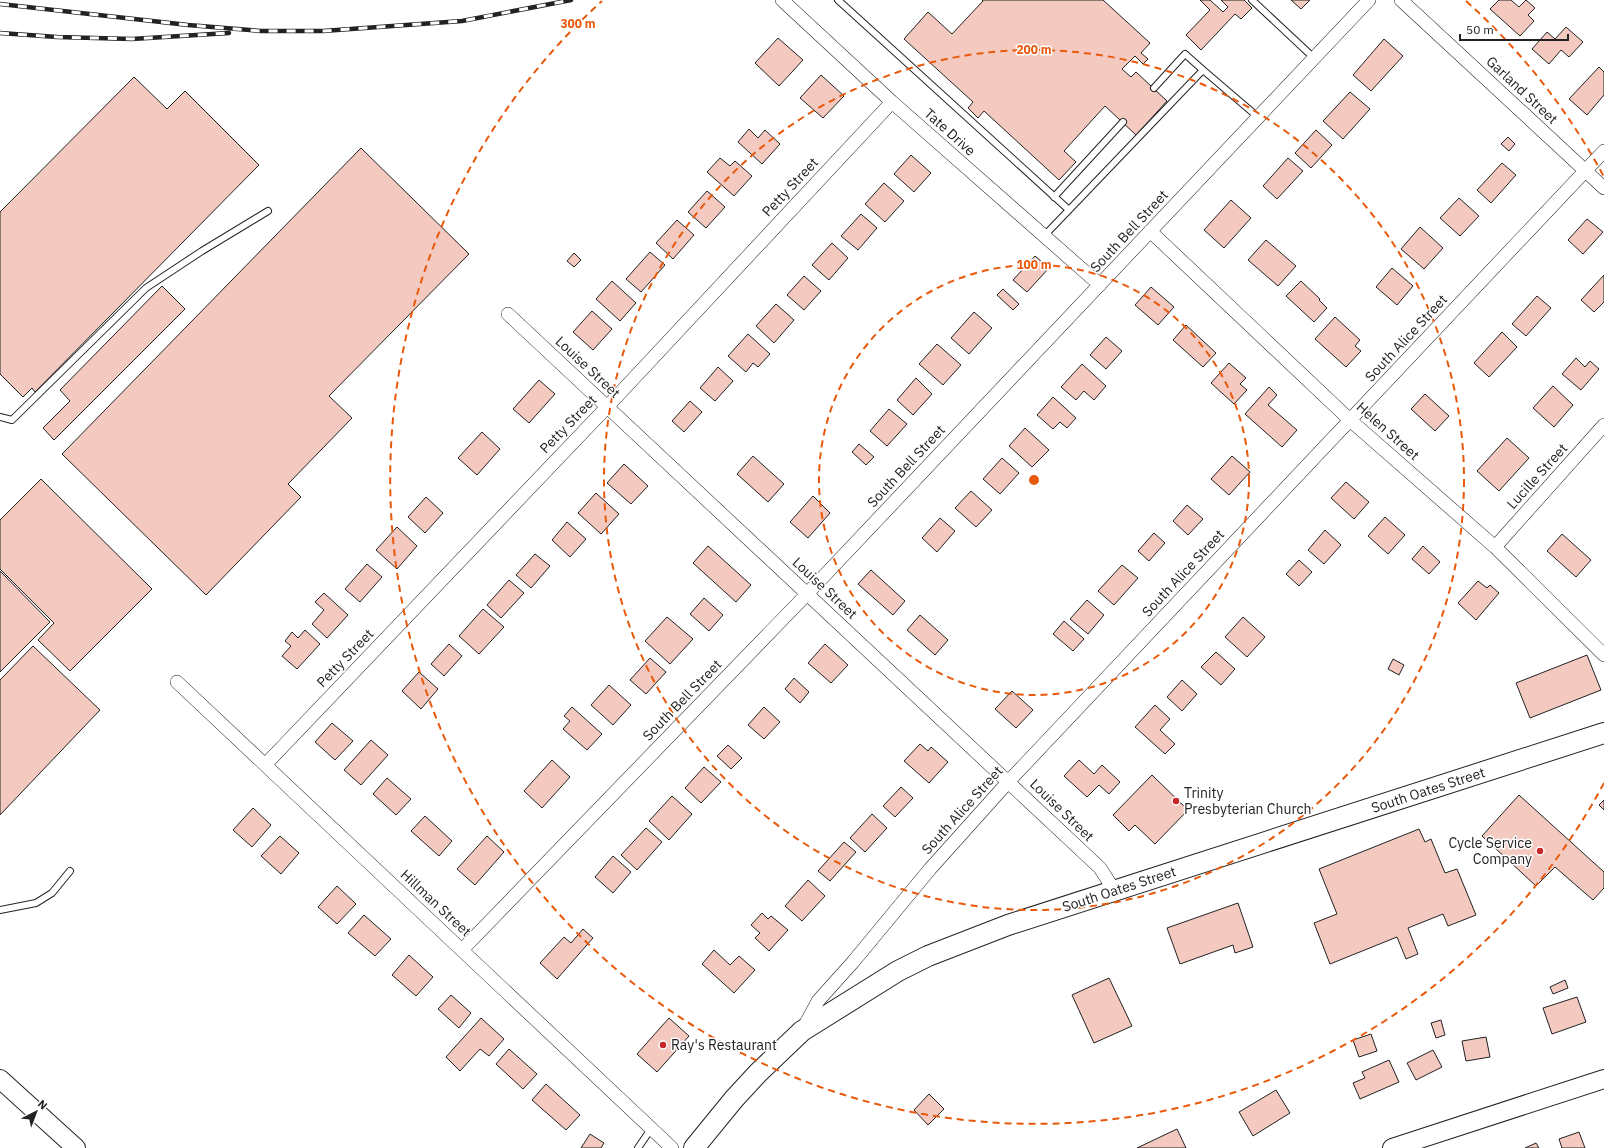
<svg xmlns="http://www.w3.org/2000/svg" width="1604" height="1148" font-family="'IBM Plex Sans',sans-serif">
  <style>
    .building { fill: #f3c9c0; stroke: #222 }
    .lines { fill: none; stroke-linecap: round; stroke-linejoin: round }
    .lane-casing { stroke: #222; stroke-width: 8 }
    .street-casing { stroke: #222; stroke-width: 14 }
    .secondary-casing { stroke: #222; stroke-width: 20 }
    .primary-casing { stroke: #222; stroke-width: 22 }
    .lane { stroke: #fff; stroke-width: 6 }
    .street { stroke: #fff; stroke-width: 13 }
    .secondary { stroke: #fff; stroke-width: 18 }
    .primary { stroke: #fff; stroke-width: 20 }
    .rail-casing { stroke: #222; stroke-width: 4.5 }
    .rail { stroke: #fff; stroke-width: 3; stroke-dasharray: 9; stroke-linecap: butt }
    .ring { fill: none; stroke: #e8590c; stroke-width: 2; stroke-dasharray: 7 5 }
    .poi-dot { fill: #c62828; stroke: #fff; stroke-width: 1.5 }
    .labels { text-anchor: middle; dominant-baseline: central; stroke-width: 3; stroke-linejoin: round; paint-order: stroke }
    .street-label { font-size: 14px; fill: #222; stroke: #fff }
    .poi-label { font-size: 14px; fill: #222; stroke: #fff; text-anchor: start }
    .centre { fill: #e8590c; stroke: #fff; stroke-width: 2 }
    .ring-label { font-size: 12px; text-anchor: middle; font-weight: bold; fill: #e8590c; stroke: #fff; stroke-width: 3; stroke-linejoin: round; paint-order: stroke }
  </style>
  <rect width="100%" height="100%" fill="#fff"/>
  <path class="building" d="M 982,0 L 1103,0 L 1150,43 L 1141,53 L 1148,59 L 1143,64 L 1135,56 L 1122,69 L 1131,77 L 1136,72 L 1167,101 L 1136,135 L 1105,106 L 1064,151 L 1076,162 L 1059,180 L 984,111 L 978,118 L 968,108 L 973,102 L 904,39 L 928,12 L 952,34 L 983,1 Z
    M 1200,0 L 1210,0 L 1223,12 L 1228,7 L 1221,0 L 1244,0 L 1252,8 L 1241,19 L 1235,14 L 1201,50 L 1186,35 L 1210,10 Z
    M 1291,0 L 1310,0 L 1301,9 Z
    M 1499,0 L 1511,0 L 1519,7 L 1526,0 L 1535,8 L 1528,15 L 1534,21 L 1520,36 L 1490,9 Z
    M 1566,27 L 1583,42 L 1569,57 L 1561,50 L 1549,64 L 1532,49 L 1547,32 L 1555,39 Z
    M 778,38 L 803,60 L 779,86 L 755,63 Z
    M 1384,39 L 1403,56 L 1371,91 L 1353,75 Z
    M 1599,67 L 1604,72 L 1604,95 L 1587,115 L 1569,99 Z
    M 821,75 L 844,96 L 823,118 L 800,98 Z
    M 134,77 L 167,109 L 185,91 L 259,165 L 35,392 L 32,388 L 23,397 L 0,374 L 0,212 Z
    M 1350,92 L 1370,109 L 1343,139 L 1323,121 Z
    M 749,129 L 758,138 L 765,130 L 780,144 L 762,164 L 738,142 Z
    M 1316,130 L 1332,145 L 1311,168 L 1295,153 Z
    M 1508,137 L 1515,144 L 1509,151 L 1501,144 Z
    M 361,148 L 469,254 L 329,396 L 352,418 L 288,484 L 301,497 L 206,595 L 62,454 Z
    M 911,155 L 931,173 L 914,192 L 894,174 Z
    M 720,158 L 730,166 L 735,161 L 752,176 L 734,196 L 707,172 Z
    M 1288,158 L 1303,171 L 1277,199 L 1263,186 Z
    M 1502,163 L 1516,175 L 1491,203 L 1477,190 Z
    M 884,183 L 904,201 L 885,222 L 865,204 Z
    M 707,191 L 725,207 L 706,228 L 688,212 Z
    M 1459,198 L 1479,216 L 1460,236 L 1440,218 Z
    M 1231,200 L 1251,218 L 1224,248 L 1204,230 Z
    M 861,214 L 877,228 L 858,250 L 841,236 Z
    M 1587,219 L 1603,232 L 1583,254 L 1568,240 Z
    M 677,220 L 694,235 L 673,259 L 656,243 Z
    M 1420,227 L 1443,248 L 1424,269 L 1401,249 Z
    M 1266,240 L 1296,266 L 1278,286 L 1248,260 Z
    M 832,243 L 848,258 L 829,280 L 812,265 Z
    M 650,252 L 665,265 L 641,292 L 626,279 Z
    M 574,253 L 581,260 L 574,267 L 567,261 Z
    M 1035,256 L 1049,268 L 1027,292 L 1013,280 Z
    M 1392,268 L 1413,286 L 1397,305 L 1376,287 Z
    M 1604,275 L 1604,302 L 1594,312 L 1581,300 Z
    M 804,276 L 821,291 L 804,310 L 787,295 Z
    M 612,281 L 636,303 L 620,321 L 596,299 Z
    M 1301,281 L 1320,299 L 1319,300 L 1327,308 L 1314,322 L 1286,296 Z
    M 162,286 L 185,309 L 54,440 L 43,428 L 70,401 L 60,390 Z
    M 1151,287 L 1174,307 L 1158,325 L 1135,305 Z
    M 1003,289 L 1019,304 L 1013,310 L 997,295 Z
    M 1537,296 L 1551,308 L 1526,336 L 1512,324 Z
    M 776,304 L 794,320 L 774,343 L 756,326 Z
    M 592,311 L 612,329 L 593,350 L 573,332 Z
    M 974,312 L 992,328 L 969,354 L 951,338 Z
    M 1335,317 L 1360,340 L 1355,346 L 1361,351 L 1346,367 L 1315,339 Z
    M 1186,325 L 1216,353 L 1203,367 L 1173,340 Z
    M 1502,332 L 1517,347 L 1489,377 L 1474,363 Z
    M 748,334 L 770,354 L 758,367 L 753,363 L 746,372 L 728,356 Z
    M 1106,337 L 1122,351 L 1106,369 L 1090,355 Z
    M 937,344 L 961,365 L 943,385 L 919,364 Z
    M 1576,358 L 1585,367 L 1590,361 L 1599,369 L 1581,390 L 1562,374 Z
    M 1229,363 L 1246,378 L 1240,384 L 1247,390 L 1234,404 L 1211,383 Z
    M 1082,364 L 1106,386 L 1094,400 L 1084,391 L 1076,400 L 1061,387 Z
    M 718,367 L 733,381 L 715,401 L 700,388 Z
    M 916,378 L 932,394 L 913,415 L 897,400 Z
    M 539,380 L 555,394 L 529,423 L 513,409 Z
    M 1553,386 L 1573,405 L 1554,427 L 1533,408 Z
    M 1269,387 L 1277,395 L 1268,405 L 1297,430 L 1282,447 L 1245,414 Z
    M 1425,394 L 1449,416 L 1435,431 L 1411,409 Z
    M 1053,397 L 1076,418 L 1067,428 L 1060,422 L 1053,429 L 1037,415 Z
    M 690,401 L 702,412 L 684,432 L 672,421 Z
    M 889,409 L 907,424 L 887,446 L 870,431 Z
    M 1025,428 L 1049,450 L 1032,467 L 1009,446 Z
    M 482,432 L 500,449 L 477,475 L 458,458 Z
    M 1507,438 L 1529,458 L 1499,491 L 1477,471 Z
    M 859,444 L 874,457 L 866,465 L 852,452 Z
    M 753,456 L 784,484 L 768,502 L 737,474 Z
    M 1232,456 L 1250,472 L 1229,495 L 1211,479 Z
    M 1002,458 L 1019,473 L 1000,494 L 983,479 Z
    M 624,464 L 648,486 L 631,504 L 607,483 Z
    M 41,479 L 152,589 L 70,671 L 38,640 L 54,623 L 0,569 L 0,520 Z
    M 1346,482 L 1369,502 L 1354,519 L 1331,498 Z
    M 971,491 L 992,510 L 976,527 L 955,508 Z
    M 596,493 L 619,514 L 601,534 L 578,513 Z
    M 813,496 L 830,513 L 808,538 L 790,522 Z
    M 426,497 L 443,513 L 425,533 L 408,517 Z
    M 1187,505 L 1203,519 L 1188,535 L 1173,521 Z
    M 1385,517 L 1405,535 L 1388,554 L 1368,536 Z
    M 940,518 L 955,531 L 937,552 L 922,538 Z
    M 567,522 L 586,539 L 570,557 L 552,540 Z
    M 397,527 L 417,546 L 397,569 L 376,550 Z
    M 1325,530 L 1341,545 L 1324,564 L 1308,550 Z
    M 1154,533 L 1165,543 L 1149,561 L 1138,551 Z
    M 1562,534 L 1591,560 L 1576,577 L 1547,551 Z
    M 708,546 L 751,585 L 736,602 L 693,563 Z
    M 1423,546 L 1440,562 L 1429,574 L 1412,559 Z
    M 535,554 L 550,566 L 531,588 L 516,575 Z
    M 1299,560 L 1312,572 L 1299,586 L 1286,574 Z
    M 367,564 L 382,577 L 360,602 L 345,589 Z
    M 1122,565 L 1138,578 L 1114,605 L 1098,591 Z
    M 871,570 L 905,601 L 893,615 L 858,584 Z
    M 0,571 L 50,622 L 0,672 Z
    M 509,580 L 524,593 L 501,618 L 487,605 Z
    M 1478,581 L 1487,588 L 1490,585 L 1499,593 L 1476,620 L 1458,603 Z
    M 324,593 L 348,615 L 327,638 L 312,624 L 324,610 L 315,602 Z
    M 704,598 L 723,615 L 709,631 L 690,614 Z
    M 1087,600 L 1104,615 L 1088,634 L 1070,619 Z
    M 483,609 L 504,627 L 479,654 L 459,636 Z
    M 920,615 L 948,640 L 935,655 L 907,630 Z
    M 667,617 L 693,639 L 670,664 L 645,641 Z
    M 1243,617 L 1265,637 L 1247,657 L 1225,637 Z
    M 1064,621 L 1084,639 L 1073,651 L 1053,634 Z
    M 305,630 L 320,644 L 297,669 L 282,656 L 291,646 L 285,641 L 292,632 L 298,638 Z
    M 449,644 L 462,656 L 444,676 L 431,664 Z
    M 825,644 L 848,665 L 831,683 L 808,663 Z
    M 33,646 L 100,710 L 0,815 L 0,680 Z
    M 1216,652 L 1235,669 L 1221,685 L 1201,667 Z
    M 1587,655 L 1601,690 L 1530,718 L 1516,683 Z
    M 650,658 L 666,672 L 646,694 L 630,680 Z
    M 1393,659 L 1404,665 L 1399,675 L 1388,669 Z
    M 419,672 L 438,689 L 421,709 L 402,691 Z
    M 794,678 L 809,692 L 800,703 L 785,689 Z
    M 1182,680 L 1197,694 L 1182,711 L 1167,697 Z
    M 609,685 L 631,705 L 613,725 L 591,705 Z
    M 1012,691 L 1033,710 L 1016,728 L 995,709 Z
    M 1155,705 L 1170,719 L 1160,730 L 1175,744 L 1165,754 L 1135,727 Z
    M 572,707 L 602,734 L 587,750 L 563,729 L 570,721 L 564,716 Z
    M 764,707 L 780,722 L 764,739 L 748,725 Z
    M 332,723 L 353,741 L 335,760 L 315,742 Z
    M 371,740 L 388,755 L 361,785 L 344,770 Z
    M 920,744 L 928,751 L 931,747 L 948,762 L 929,783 L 904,761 Z
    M 728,745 L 742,758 L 731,769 L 717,756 Z
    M 552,760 L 570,777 L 542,808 L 524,791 Z
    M 1079,760 L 1094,774 L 1102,765 L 1120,782 L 1109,794 L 1099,785 L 1087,797 L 1064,776 Z
    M 704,767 L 721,782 L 701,803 L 685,788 Z
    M 1152,775 L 1188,810 L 1155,844 L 1135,825 L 1129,831 L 1113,815 Z
    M 387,778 L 411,799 L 396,815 L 373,794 Z
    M 901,787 L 913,798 L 895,817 L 883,806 Z
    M 1519,795 L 1604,872 L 1604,888 L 1593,900 L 1555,867 L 1536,886 L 1482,836 Z
    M 672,796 L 692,814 L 669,840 L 649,821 Z
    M 1604,800 L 1604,810 L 1599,805 Z
    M 253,808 L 271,825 L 252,847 L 233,830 Z
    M 872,814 L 887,828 L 865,852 L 850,838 Z
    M 425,816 L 452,841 L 439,856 L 411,831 Z
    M 646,828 L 662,842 L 637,870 L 621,855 Z
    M 1419,829 L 1425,842 L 1431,839 L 1445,873 L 1457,869 L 1476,915 L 1448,926 L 1443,914 L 1408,928 L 1418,954 L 1406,959 L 1397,937 L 1330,964 L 1314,923 L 1337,914 L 1319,869 Z
    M 280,836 L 299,853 L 281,874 L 261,856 Z
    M 487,836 L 504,852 L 475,885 L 457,869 Z
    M 844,842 L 856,852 L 830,881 L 818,871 Z
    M 613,856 L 631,872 L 613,893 L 595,877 Z
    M 808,880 L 825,896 L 802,921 L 785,906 Z
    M 337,886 L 356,904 L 337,924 L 318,907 Z
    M 1238,903 L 1253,947 L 1235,953 L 1233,945 L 1180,964 L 1167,928 Z
    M 762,913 L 768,919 L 771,916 L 788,930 L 769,951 L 755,938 L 760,933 L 751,925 Z
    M 364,915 L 391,939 L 375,956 L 348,933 Z
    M 583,929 L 593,938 L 557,979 L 540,963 L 564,937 L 571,943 Z
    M 714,950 L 730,965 L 739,956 L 755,970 L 734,993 L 702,964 Z
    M 409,955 L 433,977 L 416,996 L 392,975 Z
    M 1109,978 L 1132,1026 L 1094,1043 L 1072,995 Z
    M 1565,980 L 1568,988 L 1553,994 L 1550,987 Z
    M 451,995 L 471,1013 L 459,1028 L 438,1009 Z
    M 1577,997 L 1586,1022 L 1552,1034 L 1543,1008 Z
    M 481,1018 L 504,1039 L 489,1056 L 480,1049 L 460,1071 L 446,1057 Z
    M 669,1018 L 689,1036 L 657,1072 L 637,1054 Z
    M 1441,1020 L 1445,1035 L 1436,1038 L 1431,1023 Z
    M 1371,1034 L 1377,1051 L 1359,1057 L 1353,1040 Z
    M 1486,1037 L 1490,1057 L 1466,1061 L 1462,1041 Z
    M 509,1049 L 537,1074 L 523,1089 L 496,1064 Z
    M 1433,1050 L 1442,1067 L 1416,1080 L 1407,1063 Z
    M 1389,1060 L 1399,1082 L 1360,1099 L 1353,1083 L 1365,1078 L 1362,1072 Z
    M 546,1084 L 580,1115 L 566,1130 L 532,1100 Z
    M 1276,1090 L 1290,1113 L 1253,1136 L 1239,1112 Z
    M 929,1094 L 944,1109 L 928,1125 L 914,1110 Z
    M 1177,1129 L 1186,1148 L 1137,1148 Z
    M 1579,1132 L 1585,1148 L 1562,1148 L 1559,1139 Z
    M 590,1134 L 604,1143 L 601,1148 L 581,1148 Z
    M 1536,1143 L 1539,1148 L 1525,1148 Z"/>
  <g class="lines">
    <defs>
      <path id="lane" d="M 838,0 L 1069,210
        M 1252,0 L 1314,58
        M 1154,88 L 1185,54 L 1203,70
        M 1054,197 L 1123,122
        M 1044,236 L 1203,70 L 1258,117
        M 0,417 L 12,420 L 146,288 L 202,251 L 268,211
        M 0,910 L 36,903 L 52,893 L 70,871
        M 638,1148 L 651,1129"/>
      <path id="street" d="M 782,0 L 892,102 L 1100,285
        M 1401,0 L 1604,188
        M 1150,231 L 1350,420 L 1495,547 L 1604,655
        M 508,314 L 1100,868 L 1114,890
        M 1495,547 L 1604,425
        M 177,682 L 672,1148
        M 265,765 L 607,407 L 892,102
        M 462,950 L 807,594 L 1369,0
        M 803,1029 L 818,1001 L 853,962 L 930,869 L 1009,781 L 1604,151"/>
      <path id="secondary" d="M 0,1079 L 76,1148
        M 1392,1148 L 1604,1079"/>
      <path id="primary" d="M 694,1148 L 734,1099 L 758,1073 L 802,1031 L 898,971 L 928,956 L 1008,925 L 1604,733"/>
    </defs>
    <use href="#lane" class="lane-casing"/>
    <use href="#street" class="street-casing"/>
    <use href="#secondary" class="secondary-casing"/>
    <use href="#primary" class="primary-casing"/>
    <use href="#lane" class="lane"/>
    <use href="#street" class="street"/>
    <use href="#secondary" class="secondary"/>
    <use href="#primary" class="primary"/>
    <defs>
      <path id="rail" d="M 0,4 L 188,25 L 261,31 L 323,31 L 462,21 L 571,0
        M 0,33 L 57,37 L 132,39 L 229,33"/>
    </defs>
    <use href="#rail" class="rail-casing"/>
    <use href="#rail" class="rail"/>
  </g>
  <g class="ring">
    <circle cx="1034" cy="480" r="215"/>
    <circle cx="1034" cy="480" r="430"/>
    <path d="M1604 783A645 645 0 1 1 602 1M1466 1A645 645 0 0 1 1604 177"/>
  </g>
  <g class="poi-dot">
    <circle cx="1176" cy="801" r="4"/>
    <circle cx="1540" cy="851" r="4"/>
    <circle cx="663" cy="1045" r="4"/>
  </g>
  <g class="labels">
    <g class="street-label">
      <text transform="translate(1522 90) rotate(43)">Garland Street</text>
      <text transform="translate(950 132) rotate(42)">Tate Drive</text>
      <text transform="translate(790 187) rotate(-47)">Petty Street</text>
      <text transform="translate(1129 231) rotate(-47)">South Bell Street</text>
      <text transform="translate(1406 338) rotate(-47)">South Alice Street</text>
      <text transform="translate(588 367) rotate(43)">Louise Street</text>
      <text transform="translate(568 424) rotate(-46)">Petty Street</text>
      <text transform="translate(1388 431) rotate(42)">Helen Street</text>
      <text transform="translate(906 466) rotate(-47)">South Bell Street</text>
      <text transform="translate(1537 476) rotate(-48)">Lucille Street</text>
      <text transform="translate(1183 573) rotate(-47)">South Alice Street</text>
      <text transform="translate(825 588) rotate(43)">Louise Street</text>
      <text transform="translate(345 658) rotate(-46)">Petty Street</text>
      <text transform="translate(682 700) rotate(-46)">South Bell Street</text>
      <text transform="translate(1428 790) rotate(-18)">South Oates Street</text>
      <text transform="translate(962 810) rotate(-48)">South Alice Street</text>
      <text transform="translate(1062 810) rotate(44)">Louise Street</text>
      <text transform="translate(1119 889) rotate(-18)">South Oates Street</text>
      <text transform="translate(436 903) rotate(43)">Hillman Street</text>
    </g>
    <g class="poi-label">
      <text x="1184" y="793">Trinity<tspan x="1184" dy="16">Presbyterian Church</tspan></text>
      <text x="1532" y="843" text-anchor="end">Cycle Service<tspan x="1532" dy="16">Company</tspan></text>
      <text x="671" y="1045">Ray's Restaurant</text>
    </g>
  </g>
  <circle cx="1034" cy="480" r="6" class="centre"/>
  <g class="ring-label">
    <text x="578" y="28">300 m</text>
    <text x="1034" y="54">200 m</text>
    <text x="1034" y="269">100 m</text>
  </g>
  <g transform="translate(36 1112) rotate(42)" stroke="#ffffff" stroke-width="3" paint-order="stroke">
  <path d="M0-3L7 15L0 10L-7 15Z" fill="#222222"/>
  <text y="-6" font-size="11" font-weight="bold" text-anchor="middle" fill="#222222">N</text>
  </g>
  <path d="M1460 34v6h108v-6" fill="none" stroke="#222222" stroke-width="2"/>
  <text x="1466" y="34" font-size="12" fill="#222222" stroke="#ffffff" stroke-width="3" paint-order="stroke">50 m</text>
</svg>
